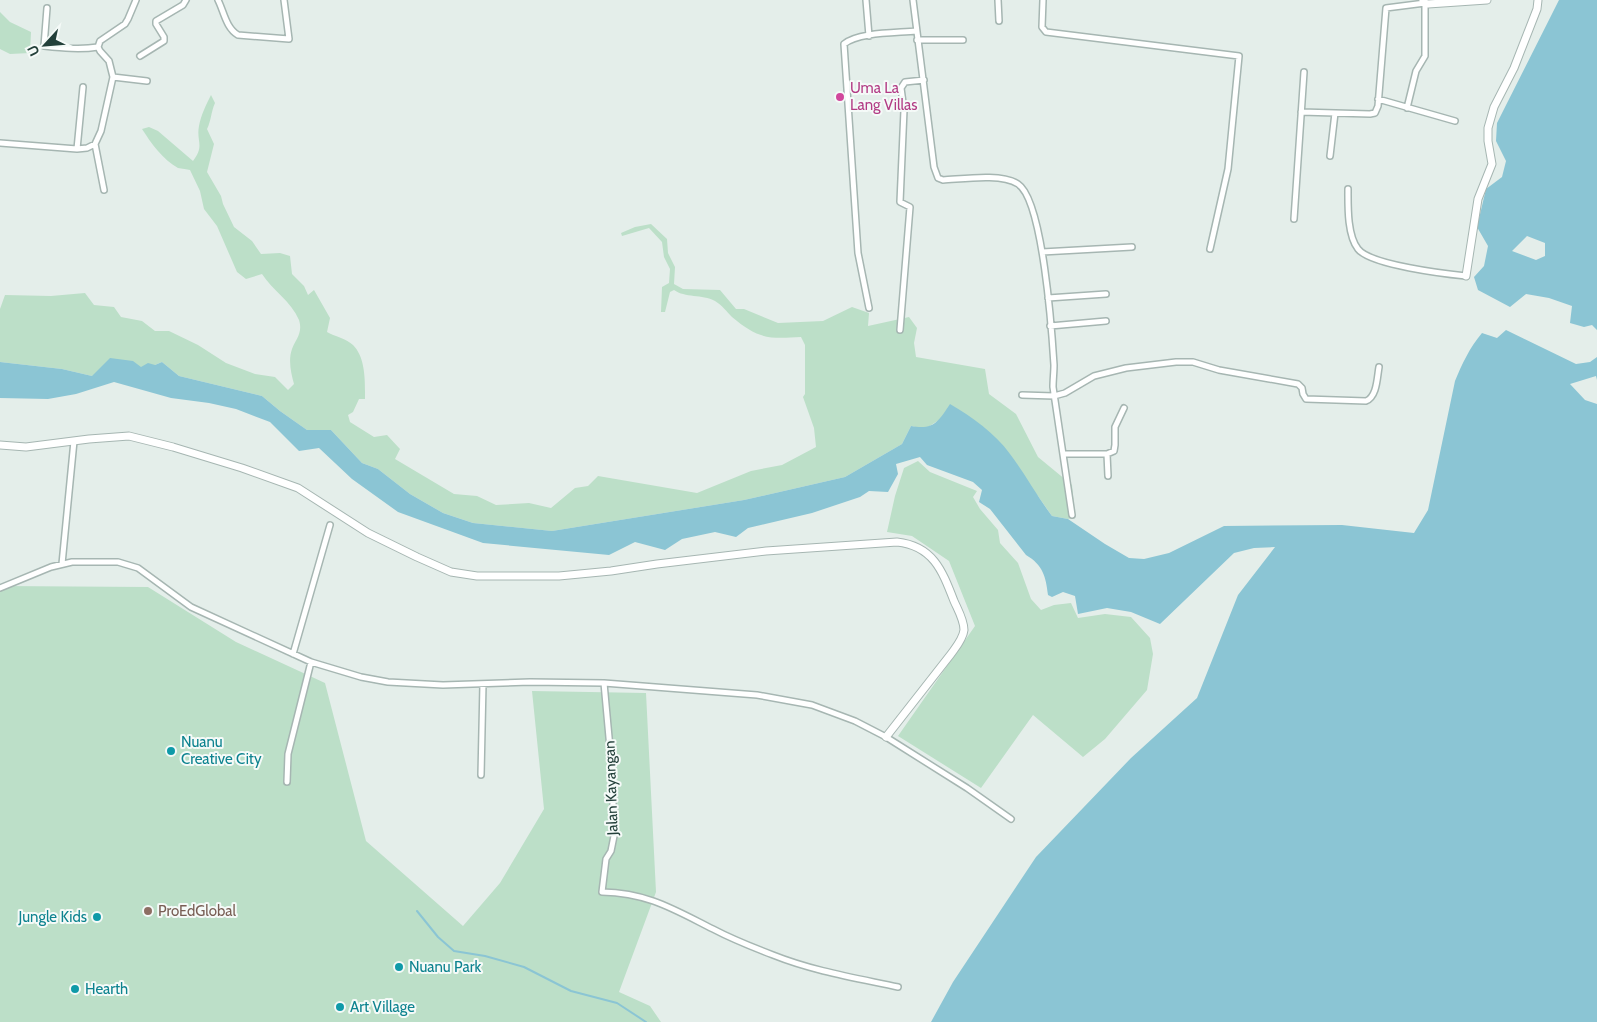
<svg xmlns="http://www.w3.org/2000/svg" width="1597" height="1022" font-family="Cabin,sans-serif">
  <style>
    .green { fill: #bcdfc8 }
    .water { fill: #8bc5d4; fill-rule: evenodd }
    .lines { fill: none; stroke-linecap: round; stroke-linejoin: round }
    .stream { stroke: #8bc5d4; stroke-width: 2 }
    .minor-casing { stroke: #a6b6b2; stroke-width: 8 }
    .tertiary-casing { stroke: #a6b6b2; stroke-width: 9 }
    .minor { stroke: #fff; stroke-width: 5 }
    .tertiary { stroke: #fff; stroke-width: 7 }
    .hotel-dot { fill: #d1479c; stroke: #f5faf8; stroke-width: 2 }
    .culture-dot { fill: #0f9aa8; stroke: #f5faf8; stroke-width: 2 }
    .education-dot { fill: #8d6e63; stroke: #f5faf8; stroke-width: 2 }
    .labels { text-anchor: middle; dominant-baseline: central; stroke-width: 4; stroke-linejoin: round; paint-order: stroke }
    .hotel-label { font-size: 15px; fill: #b23c85; stroke: #f5faf8; text-anchor: start }
    .culture-label { font-size: 15px; fill: #0d838f; stroke: #f5faf8; text-anchor: start }
    .street-label { font-size: 15px; fill: #23403a; stroke: #f5faf8 }
    .education-label { font-size: 15px; fill: #785e54; stroke: #f5faf8; text-anchor: start }
  </style>
  <rect width="100%" height="100%" fill="#e4eeea"/>
  <path class="green" d="M 0,12 L 10,22 L 31,32 L 30,53 L 10,54 L 0,49 Z
    M 211,95 L 215,103 C 211,112 211,121 207,129 L 214,144 L 207,172 L 221,196 L 223,204 L 234,227 L 252,241 L 261,254 L 280,253 L 290,256 L 292,274 L 304,286 L 308,295 L 314,290 L 330,318 L 327,332 C 334,336 347,339 353,345 C 366,358 365,382 365,399 L 359,399 L 353,412 L 348,415 L 350,422 L 374,437 L 387,435 L 400,449 L 395,459 L 454,494 L 477,496 L 496,505 L 529,503 L 551,508 L 575,488 L 588,486 L 598,476 L 697,493 L 751,471 L 782,465 L 816,447 L 814,428 L 803,397 L 805,394 L 805,345 L 801,337 C 769,339 758,339 732,317 C 727,312 722,305 715,301 C 702,294 685,298 674,290 L 670,292 L 665,312 L 661,312 L 662,287 L 669,283 L 670,269 L 664,257 L 662,242 L 649,228 L 622,236 L 621,233 L 635,227 L 651,224 L 667,239 L 668,253 L 675,267 L 674,284 L 683,289 L 720,290 L 736,309 L 744,309 L 778,323 L 823,321 L 852,307 L 869,313 L 868,326 L 909,317 L 917,328 L 914,343 L 916,357 L 985,369 L 989,394 L 1016,414 L 1038,457 L 1072,485 L 1075,517 L 1068,519 L 1052,516 L 1038,496 L 939,420 L 925,429 L 911,426 L 902,444 L 845,477 L 744,500 L 552,531 L 473,523 L 443,513 L 410,494 L 378,469 L 362,463 L 331,430 L 307,430 L 280,411 L 262,396 L 179,376 L 162,362 L 155,365 L 92,376 L 62,369 L 0,362 L 0,309 L 5,295 L 51,296 L 85,293 L 94,305 L 114,307 L 121,317 L 142,321 L 155,331 L 169,331 L 198,345 L 226,363 L 255,374 L 275,377 L 288,390 L 294,384 C 291,373 288,360 292,349 C 296,339 303,333 299,320 C 291,301 273,291 262,274 L 246,279 L 237,272 L 217,226 L 204,209 L 200,191 L 190,170 C 187,169 182,169 178,168 C 163,160 151,143 142,129 L 149,127 L 158,131 L 193,161 C 205,145 196,142 199,126 C 201,115 206,105 211,95 Z
    M 918,461 L 930,472 L 977,491 L 973,497 L 980,509 L 998,530 L 1000,543 L 1018,563 L 1031,599 L 1041,610 L 1054,605 L 1071,603 L 1078,618 L 1105,614 L 1131,617 L 1150,638 L 1153,654 L 1147,690 L 1105,739 L 1083,757 L 1033,715 L 981,788 L 898,736 L 975,626 L 949,561 L 912,536 L 887,532 L 895,496 L 904,468 Z
    M 0,586 L 148,587 L 236,642 L 325,683 L 366,841 L 463,926 L 500,883 L 544,809 L 532,691 L 646,693 L 656,892 L 619,992 L 650,1006 L 661,1022 L 0,1022 Z"/>
  <path class="water" d="M 1559,0 L 1597,0 L 1597,330 L 1592,325 L 1584,327 L 1570,323 L 1572,306 L 1549,298 L 1526,294 L 1510,307 L 1478,290 L 1474,277 L 1484,266 L 1488,246 L 1477,227 L 1486,189 L 1502,177 L 1506,161 L 1496,141 L 1497,123 ZM 1527,236 L 1545,243 L 1545,256 L 1536,260 L 1512,251 Z
    M 1506,330 L 1576,364 L 1590,362 L 1597,357 L 1597,380 L 1596,376 L 1570,384 L 1585,400 L 1597,404 L 1597,1022 L 931,1022 L 953,982 L 1036,857 L 1131,758 L 1197,698 L 1238,595 L 1275,547 L 1254,548 L 1234,553 L 1160,624 L 1131,612 L 1107,608 L 1078,614 L 1075,596 L 1063,592 L 1052,597 L 1048,595 C 1046,577 1043,565 1026,555 L 990,509 L 979,502 L 982,490 L 973,482 L 927,465 L 920,457 L 896,464 L 898,474 L 888,492 L 869,491 L 860,497 L 812,513 L 748,528 L 736,537 L 715,532 L 682,539 L 665,550 L 635,542 L 609,555 L 483,543 L 398,512 L 352,479 L 319,448 L 299,451 L 270,422 L 236,409 L 209,403 L 171,398 L 114,382 L 76,394 L 48,399 L 0,398 L 0,362 L 62,369 L 92,376 L 110,358 L 133,361 L 141,367 L 148,363 L 155,365 L 162,362 L 179,376 L 262,396 L 280,411 L 307,430 L 331,430 L 362,463 L 378,469 L 410,494 L 443,513 L 473,523 L 552,531 L 744,500 L 845,477 L 902,444 L 911,426 C 934,430 938,422 950,404 C 972,417 995,433 1010,454 C 1025,474 1037,496 1052,516 L 1068,519 L 1105,544 L 1129,558 L 1144,559 L 1169,553 L 1224,526 L 1342,525 L 1414,533 L 1428,510 L 1455,381 C 1462,364 1470,347 1482,333 L 1497,338 Z"/>
  <g class="lines">
    <path class="stream" d="M 417,911 L 438,937 L 454,951 L 485,956 L 524,967 L 571,991 L 617,1003 L 646,1022"/>
    <defs>
      <path id="minor" d="M 218,0 C 224,12 226,28 238,35 L 289,39 L 284,0
        M 866,0 L 869,36
        M 913,0 L 934,167 L 938,178 L 943,180 C 963,179 1001,173 1018,184 C 1043,200 1052,333 1054,365 C 1054,372 1053,380 1053,387 L 1072,515
        M 998,0 L 999,21
        M 1043,0 L 1042,27 L 1046,32 L 1239,56 L 1228,169 L 1210,249
        M 47,8 L 44,46 C 62,48 80,50 98,47
        M 917,40 L 963,40
        M 140,56 L 164,41 L 164,37 L 156,24 L 156,21 L 183,5 L 186,0
        M 113,77 L 147,81
        M 1378,99 L 1455,121
        M 1301,112 L 1370,114 L 1375,113 L 1378,106 L 1386,8 L 1425,3 L 1425,56 L 1416,71 L 1407,108
        M 0,143 L 77,149 L 87,148 L 95,144
        M 77,149 L 83,87
        M 1330,156 L 1335,113
        M 1348,189 C 1348,205 1347,235 1358,249 C 1370,265 1446,274 1466,276
        M 104,190 L 95,144 L 101,131 L 113,77 L 109,61 L 100,51 L 98,47 L 100,41 L 125,24 L 128,19 L 136,0
        M 1294,219 L 1304,72
        M 1042,252 L 1132,247
        M 1048,298 L 1106,294
        M 869,308 L 858,253 L 844,44 C 858,32 897,33 916,31
        M 1050,326 L 1106,321
        M 900,330 L 910,207 L 900,202 L 904,110 L 901,88 L 905,82 L 924,80
        M 1022,395 L 1054,396 L 1065,393 L 1094,376 L 1126,368 L 1176,362 L 1193,362 L 1219,370 L 1298,384 L 1302,388 L 1303,394 L 1306,399 L 1366,401 C 1377,397 1377,378 1379,367
        M 1063,454 L 1107,454 L 1114,451 L 1115,445 L 1115,427 L 1124,408
        M 1107,454 L 1108,476
        M 62,564 L 74,441
        M 0,588 L 51,567 L 72,562 L 118,562 L 138,568 L 191,607 L 311,662 L 361,677 L 388,682 L 443,685 L 530,682 L 604,683 L 757,695 L 812,705 L 855,721 L 886,737 L 967,788 L 1011,819
        M 293,654 L 330,525
        M 604,683 L 612,770 L 614,836 L 611,851 L 606,859 L 602,892 C 648,893 673,909 713,929 C 732,939 752,947 773,955 C 813,971 856,978 898,987
        M 481,775 L 483,684
        M 287,782 L 288,754 L 311,662"/>
      <path id="tertiary" d="M 1423,0 L 1425,3 L 1428,4 L 1487,0
        M 1466,276 L 1478,199 L 1492,164 L 1488,141 L 1488,128 L 1494,107 L 1514,68 L 1537,9 L 1538,0
        M 0,445 L 26,447 L 89,439 L 129,436 L 173,447 L 242,468 L 298,488 L 368,533 L 417,557 L 451,572 L 477,576 L 559,576 L 611,571 L 657,564 L 766,551 L 897,542 C 933,546 942,570 954,601 C 958,610 964,620 964,630 C 963,639 956,647 951,654 L 886,737"/>
    </defs>
    <use href="#minor" class="minor-casing"/>
    <use href="#tertiary" class="tertiary-casing"/>
    <use href="#minor" class="minor"/>
    <use href="#tertiary" class="tertiary"/>
  </g>
  <circle class="hotel-dot" cx="840" cy="97" r="5"/>
  <g class="culture-dot">
    <circle cx="171" cy="751" r="5"/>
    <circle cx="97" cy="917" r="5"/>
    <circle cx="399" cy="967" r="5"/>
    <circle cx="75" cy="989" r="5"/>
    <circle cx="340" cy="1007" r="5"/>
  </g>
  <circle class="education-dot" cx="148" cy="911" r="5"/>
  <g class="labels">
    <g class="hotel-label">
      <text x="850" y="88">Uma La<tspan x="850" dy="17">Lang Villas</tspan></text>
    </g>
    <g class="culture-label">
      <text x="181" y="742">Nuanu<tspan x="181" dy="17">Creative City</tspan></text>
      <text x="87" y="917" text-anchor="end">Jungle Kids</text>
      <text x="409" y="967">Nuanu Park</text>
      <text x="85" y="989">Hearth</text>
      <text x="350" y="1007">Art Village</text>
    </g>
    <g class="street-label">
      <text transform="translate(611 788) rotate(-92)">Jalan Kayangan</text>
    </g>
    <g class="education-label">
      <text x="158" y="911">ProEdGlobal</text>
    </g>
  </g>
  <g transform="translate(45 45) rotate(244)" stroke="#f5faf8" stroke-width="4" paint-order="stroke">
  <path d="M0-4L9 19L0 12L-9 19Z" fill="#23403a"/>
  <text y="-8" font-size="14" font-weight="bold" text-anchor="middle" fill="#23403a">U</text>
  </g>
</svg>
